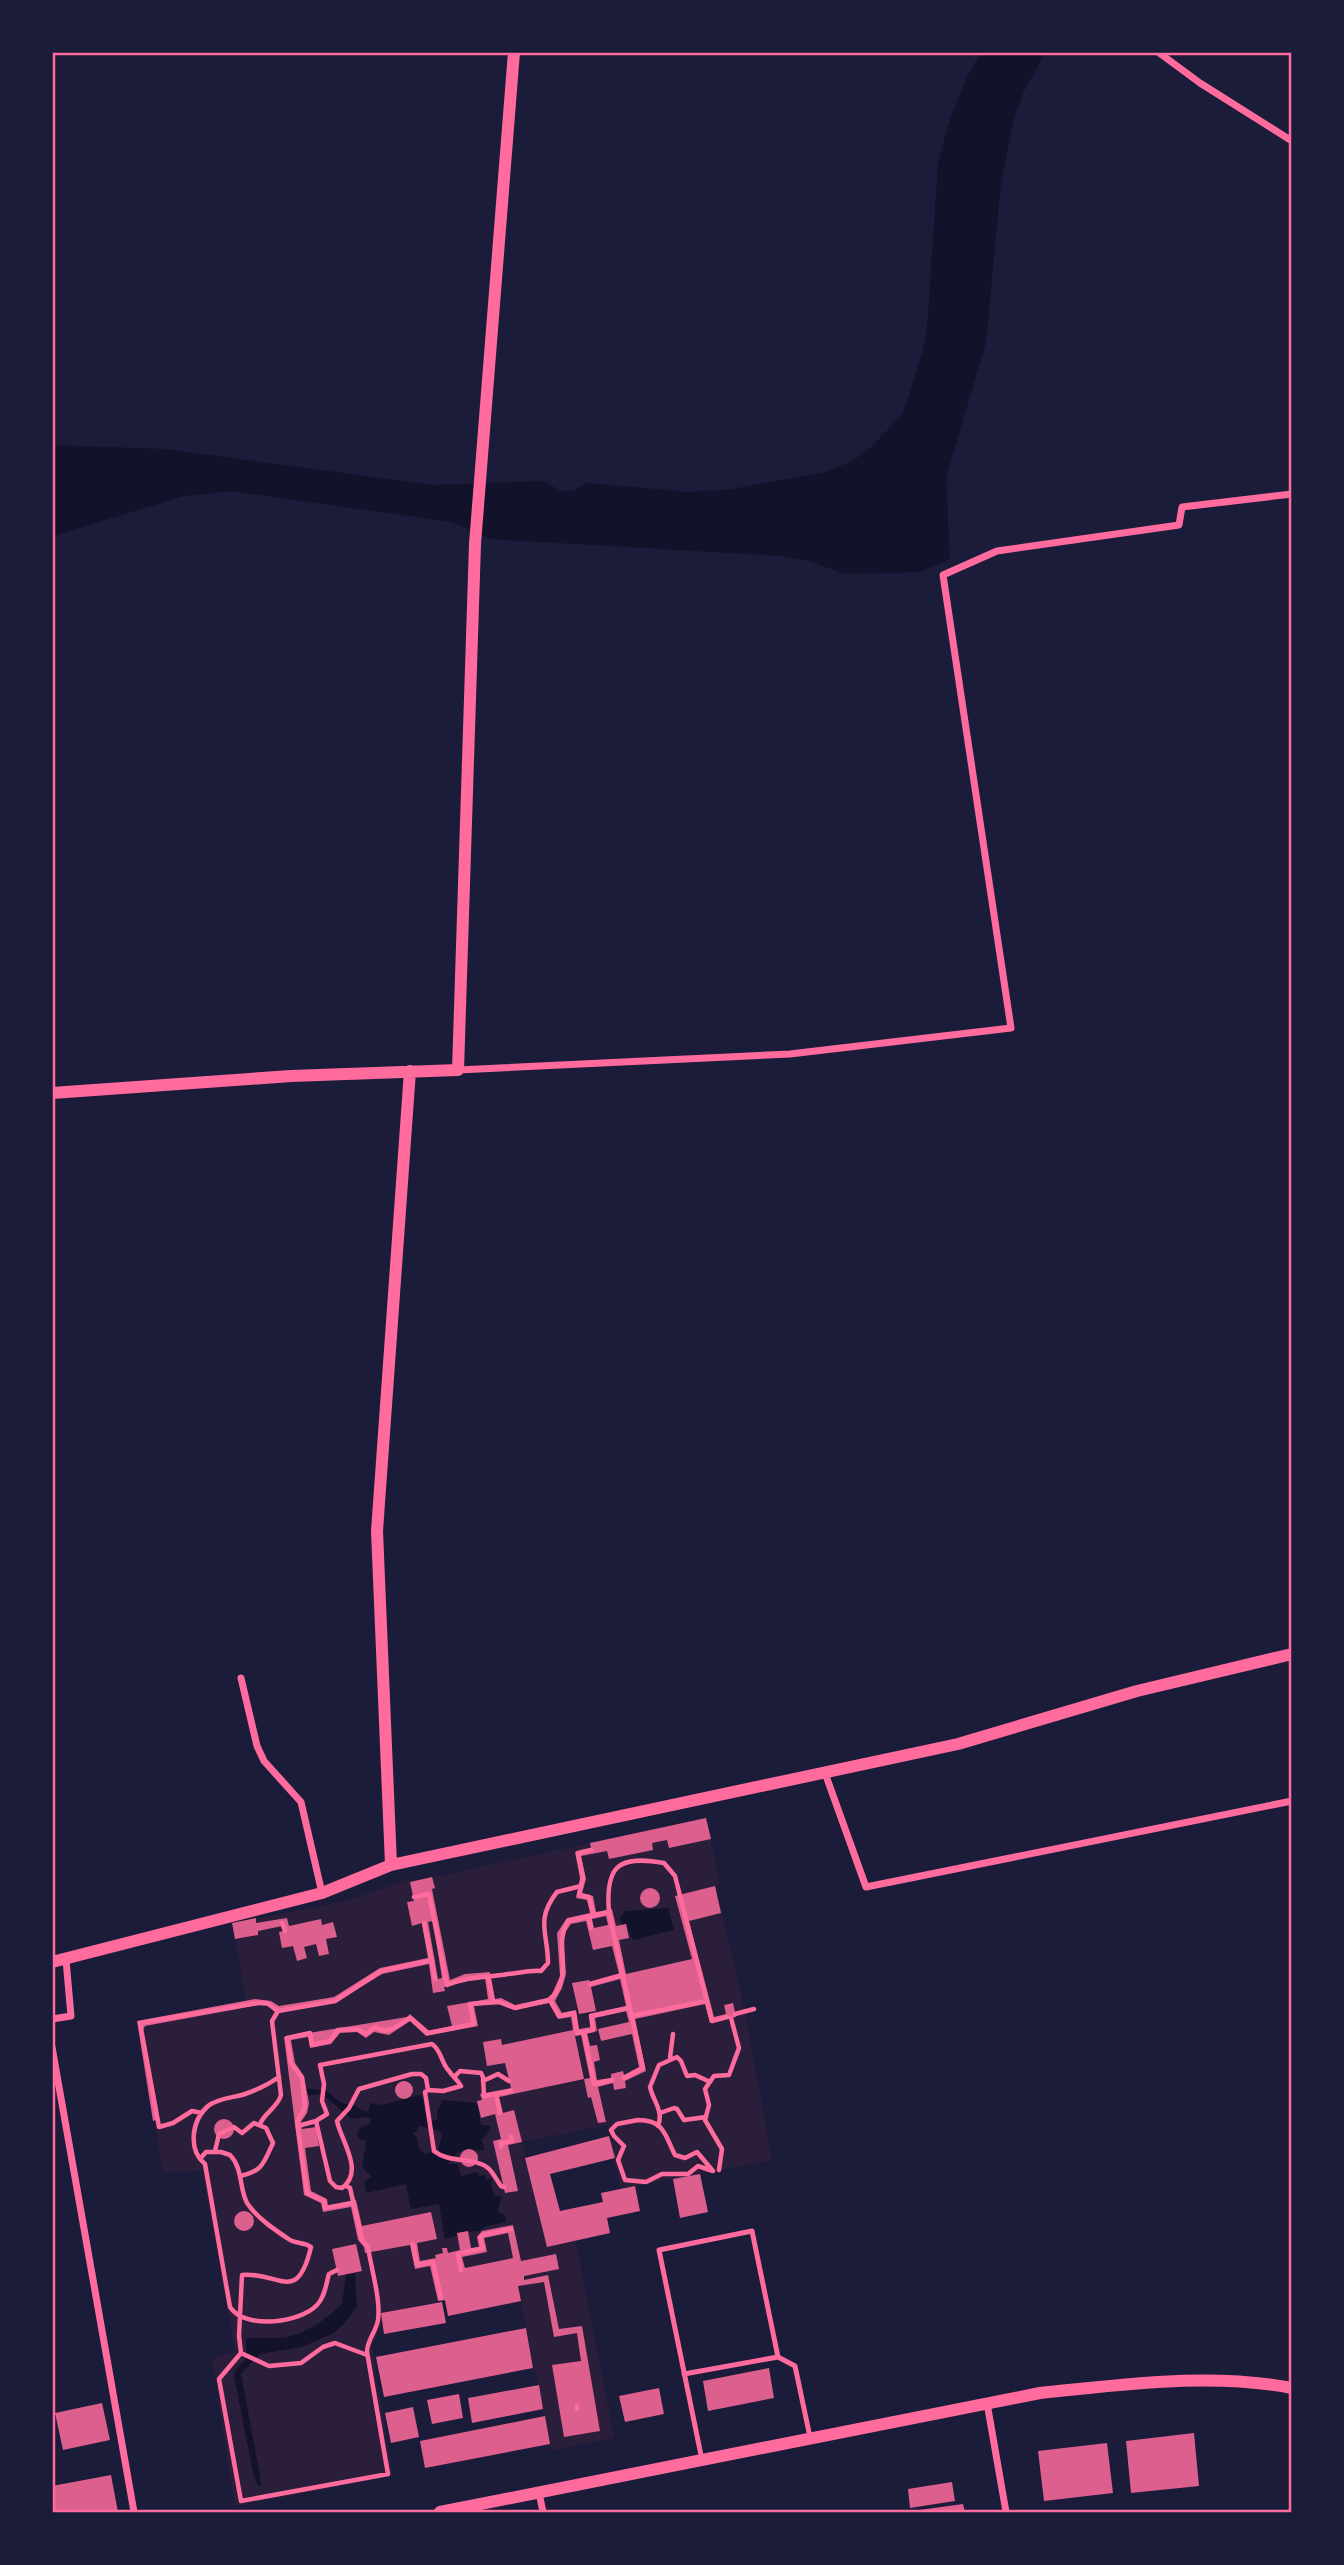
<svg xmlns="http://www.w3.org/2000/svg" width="1344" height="2565" font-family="Arial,sans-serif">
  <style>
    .green { fill: #2a1e3b }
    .water { fill: #12122b; fill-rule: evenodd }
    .building { fill: #dd5f8e; fill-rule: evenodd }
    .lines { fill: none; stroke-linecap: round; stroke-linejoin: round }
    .path { stroke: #ff6b9d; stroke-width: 4.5 }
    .service { stroke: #ff6b9d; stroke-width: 5 }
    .minor { stroke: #ff6b9d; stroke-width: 7 }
    .tertiary { stroke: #ff6b9d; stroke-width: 12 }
    .neatline { fill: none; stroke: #ff6b9d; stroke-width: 2.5 }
  </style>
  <rect width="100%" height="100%" fill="#1b1b3a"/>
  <path class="green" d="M 706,1818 L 720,1883 L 716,1886 L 746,2016 L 772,2160 L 621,2189 L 607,2125 L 522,2142 L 547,2247 L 576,2241 L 614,2438 L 551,2451 L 521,2302 L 448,2316 L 444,2300 L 384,2313 L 380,2331 L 372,2345 L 393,2476 L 235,2506 L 212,2359 L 235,2351 L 202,2171 L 163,2172 L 137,2021 L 246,2001 L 232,1923 L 343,1902 L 410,1879 L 411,1882 Z"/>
  <path class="water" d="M 981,53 L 1045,53 L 1024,91 L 1013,123 L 1001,183 L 986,342 L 946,478 L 950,559 L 920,572 L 844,574 L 813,562 L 783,556 L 490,539 L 452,522 L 231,491 L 184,496 L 53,536 L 53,445 L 164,449 L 432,485 L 543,481 L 561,491 L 573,491 L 586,483 L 689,492 L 726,490 L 826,472 L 854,460 L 872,446 L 903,414 L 924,347 L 928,315 L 938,164 C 946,128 961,83 981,53 Z
    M 668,1908 L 674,1930 L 634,1940 L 631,1938 L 627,1924 L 622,1925 L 620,1918 L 625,1911 Z
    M 303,2088 L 327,2091 L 336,2099 L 344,2104 L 354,2105 L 363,2111 L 368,2111 L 371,2103 L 381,2105 L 420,2095 L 423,2098 L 426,2116 L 432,2121 L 437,2120 L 437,2111 L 443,2100 L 475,2103 L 478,2106 L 481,2125 L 491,2126 L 487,2135 L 481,2139 L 485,2150 L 464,2150 L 457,2153 L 448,2164 L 458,2164 L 461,2176 L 478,2172 L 479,2176 L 485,2175 L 486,2180 L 492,2178 L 491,2187 L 495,2196 L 501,2196 L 498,2212 L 505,2215 L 506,2222 L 487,2226 L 479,2231 L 457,2233 L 458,2236 L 445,2239 L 439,2204 L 411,2209 L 406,2184 L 366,2193 L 364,2182 L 372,2177 L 362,2167 L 366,2141 L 360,2139 L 357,2135 L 360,2128 L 369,2124 L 372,2119 L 368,2117 L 352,2119 L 322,2094 L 307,2095 ZM 419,2126 L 440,2131 L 442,2135 L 438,2151 L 425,2154 C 417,2148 419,2146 417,2138 L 413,2133 L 417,2131 Z
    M 355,2273 L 357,2306 L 345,2323 L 334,2333 L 302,2347 L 260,2354 L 241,2374 L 260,2476 L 261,2485 L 258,2486 L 254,2477 L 234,2376 L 237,2368 L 247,2358 L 246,2339 C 256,2337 268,2339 279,2338 C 304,2336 324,2321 342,2304 L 346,2274 Z"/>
  <path class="building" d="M 706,1818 L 711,1839 L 669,1848 L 667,1840 L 652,1843 L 653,1850 L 609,1859 L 607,1851 L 581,1856 L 586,1879 L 582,1893 L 593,1896 L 596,1912 L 612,1909 L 616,1926 L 626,1924 L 629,1938 L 619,1940 L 626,1974 L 692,1959 L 675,1896 L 715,1886 L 721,1913 L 689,1921 L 714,2017 L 726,2014 L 724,2005 L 733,2003 L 736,2017 L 710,2023 L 705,2004 L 635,2019 L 646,2071 L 625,2081 L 626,2088 L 614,2090 L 613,2083 L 598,2087 L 606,2122 L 598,2123 L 591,2097 L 588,2098 L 584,2079 L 590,2078 L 581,2035 L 575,2036 L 584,2079 L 499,2097 L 503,2113 L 514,2110 L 522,2142 L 508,2145 L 518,2191 L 505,2193 L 493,2141 L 501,2139 L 495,2114 L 481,2118 L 477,2101 L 482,2100 L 480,2094 L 511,2088 L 505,2063 L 487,2066 L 483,2042 L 501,2039 L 502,2045 L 573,2030 L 571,2017 L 558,2019 L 549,2003 L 514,2010 L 497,2003 L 474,2006 L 478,2026 L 426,2036 L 410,2021 L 389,2035 L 374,2032 L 366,2038 L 357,2032 L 340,2033 L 331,2044 L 310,2048 L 308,2037 L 291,2040 L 295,2063 L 304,2076 L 309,2103 L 307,2113 L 301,2122 L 302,2129 L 316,2127 L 319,2146 L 305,2148 L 311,2191 L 327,2199 L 328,2206 L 356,2200 L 362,2226 L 431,2212 L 437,2239 L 417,2243 L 420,2261 L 436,2258 L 435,2255 L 443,2253 L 442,2248 L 447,2248 L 448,2253 L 460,2250 L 457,2233 L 468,2231 L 471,2248 L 479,2247 L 477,2237 L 482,2231 L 513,2225 L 521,2261 L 556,2254 L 559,2269 L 524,2276 L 524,2280 L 548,2275 L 559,2329 L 582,2326 L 600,2431 L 564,2437 L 552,2365 L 581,2361 L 577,2333 L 554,2337 L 544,2282 L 518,2286 L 521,2301 L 448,2316 L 445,2300 L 438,2301 L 430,2266 L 415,2269 L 410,2245 L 365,2253 L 364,2247 L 358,2240 L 351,2207 L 323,2212 L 321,2203 L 304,2195 L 284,2037 L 407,2017 L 410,2014 L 429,2031 L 452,2026 L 447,2006 L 488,1999 L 485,1978 L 467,1981 L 444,1987 L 445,1991 L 433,1993 L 429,1964 L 382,1974 L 335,2003 L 275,2012 L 268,2006 L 259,2005 L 145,2026 L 143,2030 L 159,2119 L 153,2121 L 137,2021 L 255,1999 L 271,2001 L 279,2006 L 334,1997 L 380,1968 L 428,1958 L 422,1923 L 412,1926 L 407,1902 L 414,1901 L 410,1882 L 432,1877 L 435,1888 L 432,1889 L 450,1980 L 465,1974 L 490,1972 L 495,1999 L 501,1998 L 515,2005 L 547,1998 L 552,1994 L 560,1976 L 557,1933 L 567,1918 L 590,1913 L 587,1900 L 576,1898 L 580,1878 L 575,1852 L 591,1848 L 590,1843 ZM 606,1916 L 608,1925 L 594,1928 L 592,1919 ZM 433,1921 L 442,1978 L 438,1979 L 428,1922 ZM 586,1921 L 593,1950 L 612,1946 L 619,1974 L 590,1982 L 589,1980 L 572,1983 L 579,2014 L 596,2011 L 591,1987 L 620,1979 L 626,2006 L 589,2014 L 591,2027 L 579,2029 L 576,2010 L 562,2013 L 555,2001 L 562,1988 L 566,1974 L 563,1935 L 571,1924 ZM 626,2011 L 629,2022 L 598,2029 L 601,2041 L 632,2034 L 639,2067 L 624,2075 L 623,2071 L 611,2074 L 611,2078 L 597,2080 L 594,2062 L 600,2060 L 597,2045 L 590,2046 L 587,2033 L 597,2031 L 595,2018 ZM 508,2233 L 513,2258 L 465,2268 L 462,2257 L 487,2252 L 484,2238 Z
    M640 1898a10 10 0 1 1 20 0a10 10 0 1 1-20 0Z
    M 256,1918 L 256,1923 L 287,1918 L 289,1926 L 321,1919 L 322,1925 L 333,1922 L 337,1937 L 326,1939 L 329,1954 L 319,1956 L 316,1944 L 304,1947 L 307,1958 L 297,1961 L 293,1946 L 282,1948 L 279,1932 L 283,1931 L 282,1926 L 258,1931 L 258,1935 L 235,1939 L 232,1923 Z
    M395 2090a9 9 0 1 1 18 0a9 9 0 1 1-18 0Z
    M214 2129a10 10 0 1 1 20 0a10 10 0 1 1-20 0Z
    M 609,2136 L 615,2158 L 550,2174 L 560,2211 L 603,2202 L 601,2193 L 635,2186 L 640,2211 L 607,2218 L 610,2233 L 547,2247 L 525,2158 Z
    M460 2158a9 9 0 1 1 18 0a9 9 0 1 1-18 0Z
    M 700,2174 L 708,2212 L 680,2218 L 673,2179 Z
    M234 2221a10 10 0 1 1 20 0a10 10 0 1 1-20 0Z
    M 356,2244 L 362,2271 L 338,2276 L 332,2249 Z
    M 442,2302 L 446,2323 L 384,2334 L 381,2313 Z
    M 526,2328 L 533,2368 L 384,2397 L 376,2357 Z
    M 769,2368 L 774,2398 L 708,2411 L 703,2381 Z
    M 539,2385 L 543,2409 L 472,2423 L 468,2398 Z
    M 659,2388 L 664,2414 L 625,2422 L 619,2396 Z
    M 459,2394 L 463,2418 L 432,2424 L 427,2400 Z
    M 102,2403 L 110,2440 L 63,2450 L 55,2413 Z
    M 413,2407 L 419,2437 L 391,2443 L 385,2413 Z
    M 545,2416 L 550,2444 L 425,2468 L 420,2441 Z
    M 1194,2433 L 1199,2486 L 1131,2493 L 1126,2441 Z
    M 1107,2443 L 1113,2493 L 1044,2501 L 1038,2451 Z
    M 111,2475 L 118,2512 L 52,2512 L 52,2486 Z
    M 952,2482 L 955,2501 L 910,2508 L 908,2489 Z
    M 963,2504 L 965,2512 L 919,2512 L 919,2510 Z"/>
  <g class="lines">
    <path class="path" d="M 581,1887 L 579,1895 L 589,1897 L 594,1916
      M 414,1897 L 429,1894 L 447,1985 C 469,1976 485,1978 508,1974 C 520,1973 529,1970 541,1971 L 548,1963 C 548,1933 535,1920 557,1892 L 581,1886 L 583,1878 L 578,1853 L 591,1850
      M 609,1912 C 605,1865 619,1855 664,1863 L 675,1876 L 712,2021 L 727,2017
      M 589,1917 L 591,1928
      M 282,1923 L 285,1931
      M 424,1923 L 435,1979
      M 488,1976 L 493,2002
      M 590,1984 L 622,1975
      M 550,2000 L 559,2016 L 574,2013 L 577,2033 L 584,2032
      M 735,2014 L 754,2009
      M 631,2016 L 707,2001
      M 670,2058 L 673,2034
      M 455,2076 L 460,2071 L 481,2073 L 483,2077 L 484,2096 L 511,2091
      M 279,2077 C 269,2084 257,2090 245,2094 C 233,2098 218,2098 208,2106 C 191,2121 188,2150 205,2164 L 230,2307 C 245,2330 300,2323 317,2305 C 325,2297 326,2284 329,2274 L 337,2270
      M 612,2080 L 594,2084 L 584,2032 L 593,2030 L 591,2016 L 629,2008
      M 483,2081 L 498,2074 L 509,2081
      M 428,2090 L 425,2092 L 434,2151 C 450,2164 472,2156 488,2168 C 493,2172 497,2181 501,2186 L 504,2187
      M 496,2094 L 500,2113
      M 202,2113 L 192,2111 L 173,2123 L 159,2127 L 140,2023 L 257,2003 L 267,2003 L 278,2011
      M 660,2113 L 674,2108 L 677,2109 L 684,2120 L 706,2117
      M 638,2120 C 665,2120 665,2136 675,2155 L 685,2158 L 697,2152 L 713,2171 L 698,2166 L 688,2174 L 662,2174 L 646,2182 L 625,2180 L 618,2160 L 624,2146 L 614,2136 L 611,2130 L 617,2124 Z
      M 260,2124 C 265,2112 278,2107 281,2095 L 272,2021 L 278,2011 L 335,2001 L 381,1971 L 432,1960
      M 298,2126 L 316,2121 L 327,2114 L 322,2101 L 324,2084 L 320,2065 L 432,2044 C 442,2051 441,2063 449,2071 C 453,2077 457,2079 461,2086 L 443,2091 L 428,2090 L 426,2078 L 421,2074 L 412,2074 L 359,2089 L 349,2108 L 337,2121 C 341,2141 365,2171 342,2188 L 336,2187 L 330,2181 L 316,2121
      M 658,2126 C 664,2111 653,2101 650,2087 L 659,2065 L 677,2057 L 681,2061 L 687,2076 L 695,2075 L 708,2081
      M 501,2147 L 501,2143 L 512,2141 L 511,2137
      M 215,2151 L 219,2134 L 234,2127 L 242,2133 L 254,2123 L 266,2128 L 273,2143 C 263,2164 263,2171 240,2176
      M 200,2159 L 206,2152 L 221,2152 L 230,2155 C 243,2168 239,2188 247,2203 C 257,2218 275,2230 290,2240 C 297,2244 304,2242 311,2247 C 297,2306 279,2271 242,2275 L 239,2336 L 241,2353 L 269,2366 L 301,2363 L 323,2347 L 335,2343 L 367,2355
      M 719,2170 L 722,2149 L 705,2120 L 709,2105 L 705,2089 L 714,2076 L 729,2075 L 739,2048 L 731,2018
      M 352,2203 L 325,2208 L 324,2201 L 307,2193 L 297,2121 L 305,2108 L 302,2078 L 291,2063 L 287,2038 L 310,2033 L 312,2045 L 330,2041 L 338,2030 L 357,2029 L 366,2034 L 375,2027 C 388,2036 398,2025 410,2018 L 428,2033 L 474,2024 L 470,2004 L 499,2002 L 515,2008 L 550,2000 C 576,1972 552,1948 568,1921 L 609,1912 L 643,2068 L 624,2078
      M 413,2244 L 417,2265 L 433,2262 L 441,2298
      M 461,2270 L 458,2254 L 483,2248 L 480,2237 L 483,2235 L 511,2229
      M 241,2353 L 219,2379 L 241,2501 L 388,2474 L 367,2352 C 367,2340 376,2332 378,2320 C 381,2300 371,2268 368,2247 L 362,2240 L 350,2188 L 346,2186
      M 577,2406 L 577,2409"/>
    <path class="service" d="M 778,2357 L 795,2366 L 810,2437
      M 684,2374 L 778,2357 L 752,2231 L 659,2250 C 673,2320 687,2390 702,2460"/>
    <path class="minor" d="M 1158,52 L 1200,83 L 1292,141
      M 458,1070 L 790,1054 L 1011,1028 L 943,575 L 997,551 L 1179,525 L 1182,507 L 1292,494
      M 241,1678 L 257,1746 L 264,1761 L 301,1802 L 322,1893
      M 825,1773 L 866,1887 L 1292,1801
      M 52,2019 L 71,2016 L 66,1960
      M 52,2047 L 134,2512
      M 987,2403 L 1006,2512
      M 539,2493 L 543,2512"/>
    <path class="tertiary" d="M 52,1093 L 291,1076 L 458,1070 L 475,544 L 514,52
      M 391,1865 L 377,1531 L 410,1071
      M 52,1962 L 322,1893 L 391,1865 L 958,1744 L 1137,1691 L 1292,1654
      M 440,2512 L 1040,2393 C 1122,2385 1209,2372 1292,2388"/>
  </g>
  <rect width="1344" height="2565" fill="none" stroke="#1b1b3a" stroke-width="108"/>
  <rect x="54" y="54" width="1236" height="2457" class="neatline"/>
</svg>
